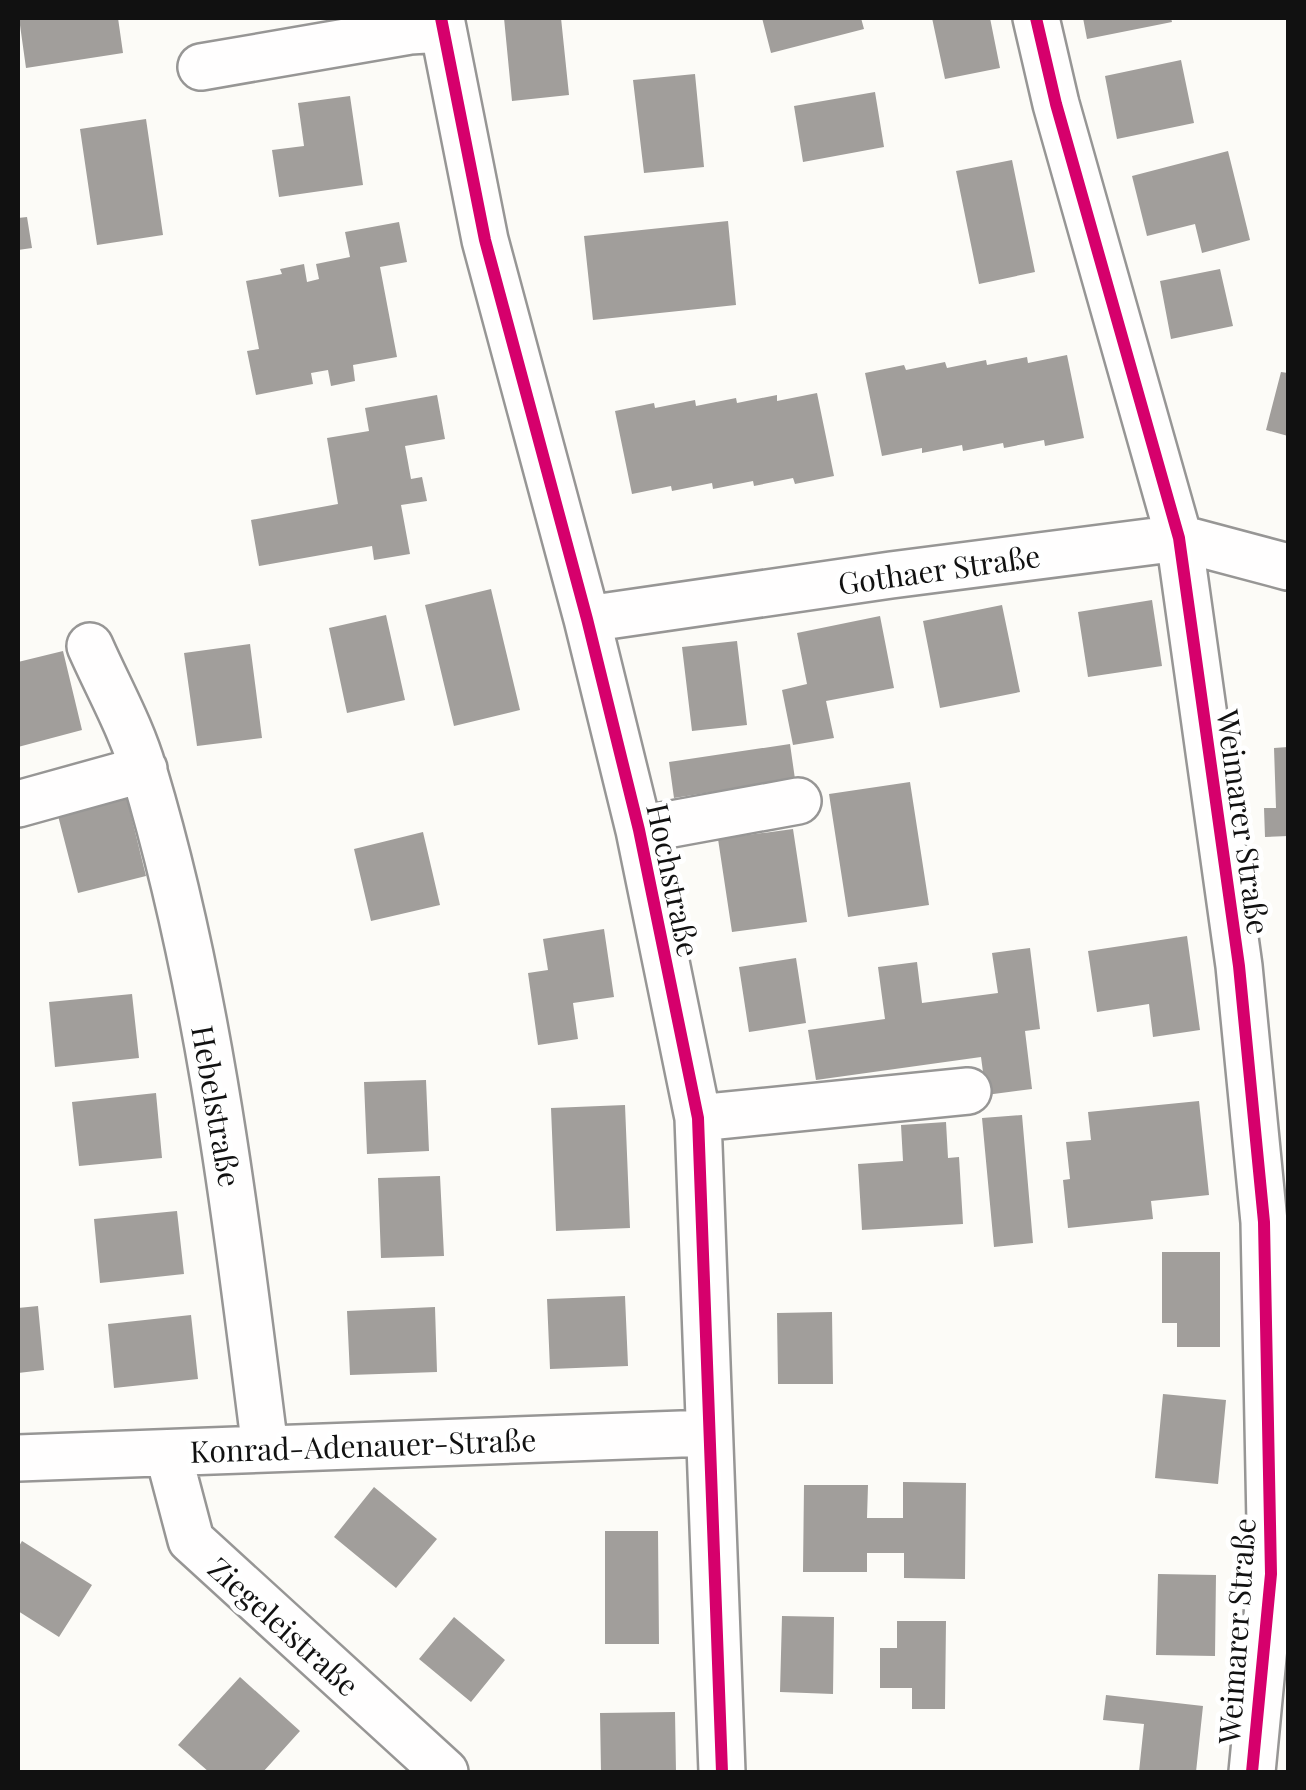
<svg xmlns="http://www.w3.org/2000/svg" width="1306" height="1790" font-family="'Playfair Display',serif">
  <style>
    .building { fill: #a19e9b }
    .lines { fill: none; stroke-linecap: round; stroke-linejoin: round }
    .minor-casing { stroke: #979695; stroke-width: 50 }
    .minor { stroke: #fffefe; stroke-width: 45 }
    .cycleway-casing { stroke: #fff; stroke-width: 19 }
    .cycleway { stroke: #d6006c; stroke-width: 12 }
    .labels { text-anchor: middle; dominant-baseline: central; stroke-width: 10; stroke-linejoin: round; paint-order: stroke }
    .street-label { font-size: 30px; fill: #111; stroke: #fff }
  </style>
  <rect width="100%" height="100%" fill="#fcfbf7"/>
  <path class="building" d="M 19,18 L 118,18 L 123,53 L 26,68 Z
    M 504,18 L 561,18 L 569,95 L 512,101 Z
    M 762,18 L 861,18 L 864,29 L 771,53 Z
    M 932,18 L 990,18 L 1000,68 L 945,79 Z
    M 1083,18 L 1171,18 L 1172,22 L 1087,39 Z
    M 1181,60 L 1194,123 L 1117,139 L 1105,76 Z
    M 695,74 L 704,167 L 644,173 L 633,80 Z
    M 875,92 L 884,147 L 803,162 L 794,106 Z
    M 350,96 L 363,185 L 279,197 L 272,150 L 304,146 L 298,103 Z
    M 146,119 L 163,235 L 97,245 L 80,129 Z
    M 1228,151 L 1250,240 L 1202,253 L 1195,224 L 1147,236 L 1132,176 Z
    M 1012,160 L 1035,272 L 979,284 L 956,171 Z
    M 27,217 L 32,248 L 18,250 L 18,218 Z
    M 728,221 L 736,305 L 593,320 L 584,236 Z
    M 399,222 L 407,262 L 380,267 L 397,357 L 353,365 L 355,381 L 331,386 L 328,370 L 311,373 L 313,384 L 256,395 L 247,351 L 259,349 L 246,281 L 282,274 L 280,269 L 304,264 L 307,282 L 319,279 L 316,264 L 350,257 L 345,232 Z
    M 1220,269 L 1233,326 L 1171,339 L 1160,281 Z
    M 1067,355 L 1084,438 L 1045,446 L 1044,440 L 1004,448 L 1003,443 L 963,451 L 962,445 L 922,453 L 922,448 L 882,456 L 865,373 L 904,365 L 906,370 L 945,362 L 947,368 L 986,360 L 987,365 L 1027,357 L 1028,363 Z
    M 1281,372 L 1288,373 L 1288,436 L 1266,430 Z
    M 817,393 L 834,476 L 795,484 L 793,478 L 754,486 L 753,481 L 713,489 L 712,483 L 672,491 L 671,486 L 632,494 L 615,411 L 654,403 L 655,408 L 695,400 L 696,406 L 736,398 L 737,403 L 777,395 L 777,401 Z
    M 437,395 L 445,439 L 405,446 L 411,479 L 422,477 L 427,501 L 401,505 L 410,554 L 374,560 L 372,546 L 259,566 L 251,520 L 338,504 L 327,438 L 369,431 L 365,408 Z
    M 491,589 L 520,710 L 454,726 L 425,605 Z
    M 1152,600 L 1162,666 L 1088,677 L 1078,612 Z
    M 1002,605 L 1020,692 L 940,708 L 923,621 Z
    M 386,615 L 405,700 L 347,713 L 329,628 Z
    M 880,616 L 894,688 L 826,701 L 834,738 L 793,745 L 782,690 L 807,684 L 797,633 Z
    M 737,641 L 747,725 L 692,731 L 682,647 Z
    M 250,644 L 262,738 L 197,746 L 184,653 Z
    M 63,651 L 82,730 L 18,747 L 18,662 Z
    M 790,744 L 795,779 L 674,798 L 669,762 Z
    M 1288,747 L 1288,836 L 1265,837 L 1264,808 L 1276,808 L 1274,748 Z
    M 910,782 L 929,905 L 848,917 L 829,794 Z
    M 125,791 L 146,876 L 78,893 L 56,808 Z
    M 793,829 L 807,922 L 732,932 L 718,839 Z
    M 423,832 L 440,905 L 371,921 L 354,849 Z
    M 604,929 L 614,997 L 573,1003 L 578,1039 L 538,1045 L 528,973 L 548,970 L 543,939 Z
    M 1187,936 L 1200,1030 L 1153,1037 L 1149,1004 L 1097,1012 L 1088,951 Z
    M 1030,948 L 1040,1029 L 1025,1031 L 1032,1089 L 986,1095 L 981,1057 L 816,1080 L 808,1030 L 885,1019 L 878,967 L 917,962 L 922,1003 L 998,993 L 992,953 Z
    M 796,958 L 806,1023 L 749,1032 L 739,967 Z
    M 132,994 L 139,1058 L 55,1067 L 49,1002 Z
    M 426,1080 L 429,1151 L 367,1154 L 364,1082 Z
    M 156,1093 L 162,1158 L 79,1166 L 72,1102 Z
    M 1199,1101 L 1209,1195 L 1151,1201 L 1153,1219 L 1068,1228 L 1063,1180 L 1070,1179 L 1066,1142 L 1091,1140 L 1088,1112 Z
    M 625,1105 L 630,1228 L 556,1231 L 551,1108 Z
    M 1022,1115 L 1033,1243 L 994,1247 L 982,1118 Z
    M 946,1122 L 948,1158 L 959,1157 L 963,1224 L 862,1230 L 858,1164 L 903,1161 L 901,1125 Z
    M 440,1176 L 444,1256 L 381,1258 L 378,1178 Z
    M 177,1211 L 184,1274 L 100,1283 L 94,1219 Z
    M 1162,1252 L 1220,1252 L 1220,1347 L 1177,1347 L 1177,1323 L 1162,1323 Z
    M 625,1296 L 628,1366 L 550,1369 L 547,1299 Z
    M 38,1306 L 44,1370 L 18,1373 L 18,1308 Z
    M 435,1307 L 437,1372 L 350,1375 L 347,1311 Z
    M 832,1312 L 833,1384 L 778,1384 L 777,1313 Z
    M 191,1315 L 198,1379 L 114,1388 L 108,1324 Z
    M 1163,1394 L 1226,1400 L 1218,1484 L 1155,1478 Z
    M 903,1482 L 966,1483 L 965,1579 L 904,1578 L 904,1553 L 867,1553 L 867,1572 L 803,1572 L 804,1485 L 868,1485 L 867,1518 L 903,1518 Z
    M 374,1487 L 437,1539 L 396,1588 L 334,1537 Z
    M 605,1531 L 658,1531 L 659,1644 L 605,1644 Z
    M 22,1541 L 92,1585 L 59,1637 L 18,1611 L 18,1548 Z
    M 1158,1574 L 1216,1575 L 1215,1656 L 1156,1655 Z
    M 782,1616 L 834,1617 L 833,1694 L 780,1692 Z
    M 454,1617 L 505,1660 L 471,1702 L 419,1659 Z
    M 897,1621 L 946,1621 L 945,1709 L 912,1709 L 912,1688 L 880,1688 L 880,1648 L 897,1648 Z
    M 240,1677 L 300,1731 L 263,1772 L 209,1772 L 178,1745 Z
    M 1106,1695 L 1203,1706 L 1196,1772 L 1139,1772 L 1144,1724 L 1103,1720 Z
    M 675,1712 L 676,1772 L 601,1772 L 600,1713 Z"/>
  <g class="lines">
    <defs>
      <path id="minor" d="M 441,18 L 485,240 L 587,619 L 639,830 L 698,1118 L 722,1772
        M 1036,18 L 1056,104 L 1179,538 L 1239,966 L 1264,1222 L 1271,1574 L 1252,1772
        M 201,67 L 410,31 L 442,29
        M 587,619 L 891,575 L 1179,538 L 1288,567
        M 90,646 C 108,687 132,729 144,772 C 210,992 236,1221 265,1448
        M 18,804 L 144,769
        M 639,830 L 798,801
        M 698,1118 L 968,1091
        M 168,1453 L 191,1540 L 445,1772
        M 18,1458 L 709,1433"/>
    </defs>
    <use href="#minor" class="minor-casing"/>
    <use href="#minor" class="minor"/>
    <defs>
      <path id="cycleway" d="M 441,18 L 485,240 L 587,619 L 639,830 L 698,1118 L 722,1772
        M 1036,18 L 1056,104 L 1179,538 L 1239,966 L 1264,1222 L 1271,1574 L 1252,1772"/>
    </defs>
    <use href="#cycleway" class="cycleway-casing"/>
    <use href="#cycleway" class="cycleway"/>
  </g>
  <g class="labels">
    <g class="street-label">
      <text transform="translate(939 569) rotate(-8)">Gothaer Straße</text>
      <text transform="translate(1244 822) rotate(82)">Weimarer Straße</text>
      <text transform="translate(674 880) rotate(78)">Hochstraße</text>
      <text transform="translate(217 1106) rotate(80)">Hebelstraße</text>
      <text transform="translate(363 1445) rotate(-2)">Konrad-Adenauer-Straße</text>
      <text transform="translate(284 1626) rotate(42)">Ziegeleistraße</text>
      <text transform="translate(1236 1631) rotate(-86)">Weimarer Straße</text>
    </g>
  </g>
  <rect width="1306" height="1790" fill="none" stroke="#111111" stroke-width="40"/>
</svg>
